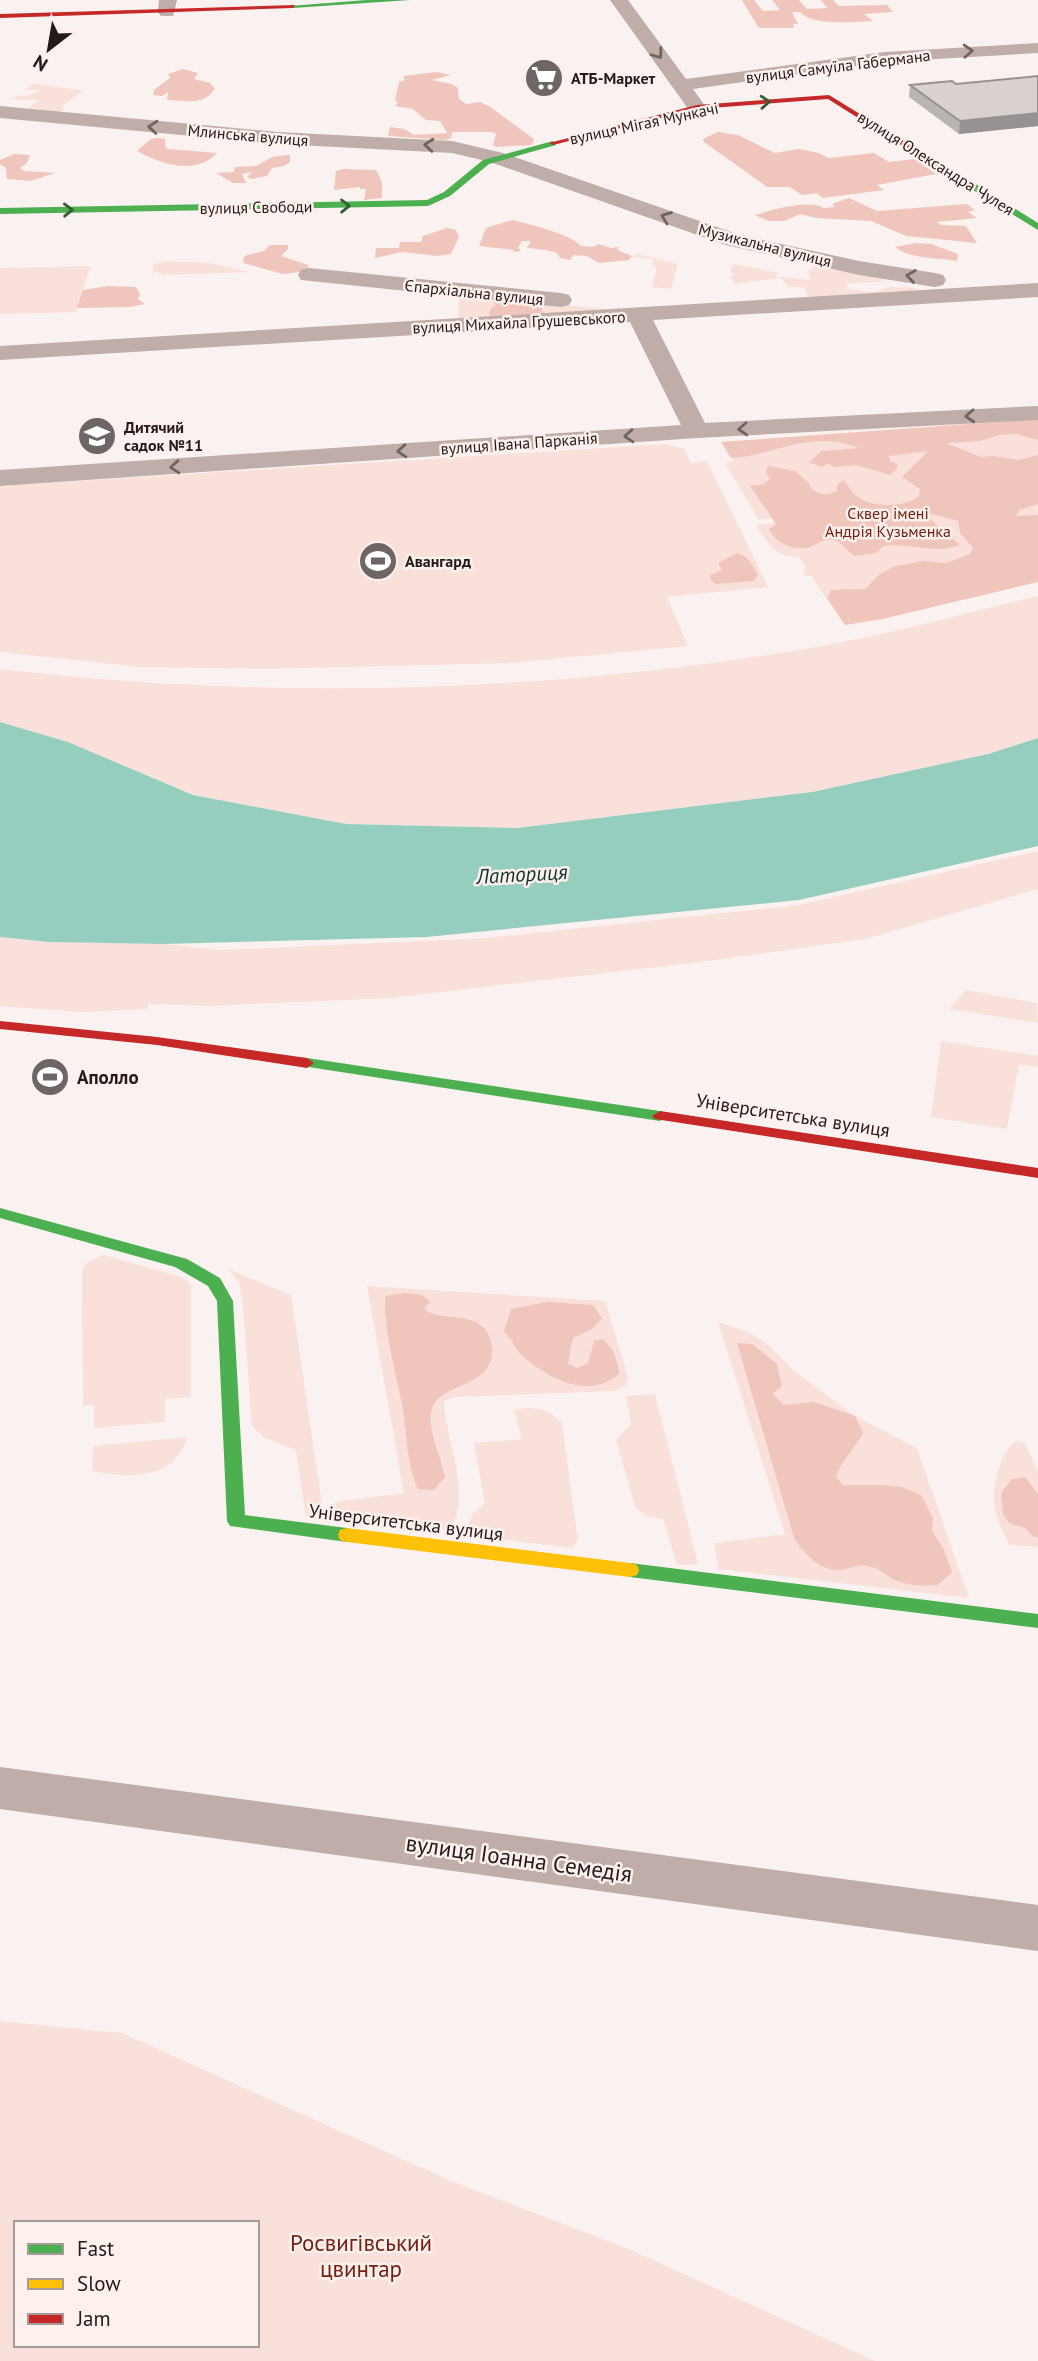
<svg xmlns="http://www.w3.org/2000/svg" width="1038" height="2361" font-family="'PT Sans',sans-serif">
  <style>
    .green { fill: #f9e0db; fill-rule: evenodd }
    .forest { fill: #f0c5bc }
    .water { fill: #95cebe }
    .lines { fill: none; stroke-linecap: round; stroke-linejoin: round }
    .street { fill: #beada9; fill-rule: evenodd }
    .fast { fill: #4caf50; fill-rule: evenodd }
    .slow { fill: #ffc107; fill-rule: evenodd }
    .jam { fill: #c62828; fill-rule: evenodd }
    .wall { fill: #bab4b2 }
    .shaded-wall { fill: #979291 }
    .building { fill: #d8d1cf; stroke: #979291; stroke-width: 2 }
    .oneway { stroke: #706461 }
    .oneway2 { stroke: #355e32 }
    .labels { text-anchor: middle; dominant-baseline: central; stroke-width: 5; stroke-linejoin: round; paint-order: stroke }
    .far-street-label { font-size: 16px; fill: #221b19; stroke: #fdf0ed }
    .far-poi-label { font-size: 16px; font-weight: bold; fill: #221b19; stroke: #fdf0ed; text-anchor: start }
    .far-park-label { font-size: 16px; fill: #742113; stroke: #fdf0ed }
    .poi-label { font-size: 19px; font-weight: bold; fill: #221b19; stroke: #fdf0ed; text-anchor: start }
    .street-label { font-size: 19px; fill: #221b19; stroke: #fdf0ed }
    .water-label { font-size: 21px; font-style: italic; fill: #0d352c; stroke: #fdf0ed }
    .near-street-label { font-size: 23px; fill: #221b19; stroke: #fdf0ed }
    .near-park-label { font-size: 23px; fill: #742113; stroke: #fdf0ed }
  </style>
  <rect width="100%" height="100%" fill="#faf2f0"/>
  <path class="green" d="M 33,83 L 83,91 L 61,107 L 65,108 L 61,112 L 28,108 L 40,100 L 13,99 C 21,93 28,98 41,90 L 25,90 Z
    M 638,254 L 678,264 L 671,289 L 652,287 L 657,268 L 652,265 L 654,259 L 631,257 Z
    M 165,261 L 210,263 L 249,272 L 164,275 L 153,271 L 153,265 Z
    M 735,264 L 779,273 L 775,276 L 810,280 L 808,271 L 815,266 L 882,278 L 882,282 L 847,283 L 848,289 L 874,292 L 889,287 L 917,288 L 918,291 L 808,298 L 804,287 L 788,287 L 781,278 L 735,284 L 729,276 L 734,276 L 730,269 Z
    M 91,266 L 76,312 L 0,314 L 0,268 Z
    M 459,296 L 596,308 L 606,310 L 458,322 Z
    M 1038,419 L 1038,582 L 882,619 L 845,625 L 811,576 L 803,575 L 805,567 L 799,557 C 775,556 767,544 756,525 L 775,523 L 772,518 L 759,520 L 725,463 L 734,461 L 721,442 Z
    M 665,444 L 684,449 L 691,463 L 707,461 L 768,587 L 667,597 L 688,646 L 511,663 L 266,669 L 140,667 L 0,652 L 0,486 Z
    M 1038,596 L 1038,738 L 988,754 L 811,792 L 517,828 L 346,824 L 193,795 L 68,742 L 0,722 L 0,669 C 274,701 550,693 822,646 C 894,633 966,613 1038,596 Z
    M 1038,851 L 1038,889 L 865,939 L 701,962 L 390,998 L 212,1006 L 149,1004 L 147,1009 L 81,1012 L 0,1006 L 0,937 L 49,942 L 164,944 L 220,950 L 486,938 L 799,905 Z
    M 966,990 L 1037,1003 L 1038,1023 L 949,1009 Z
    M 941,1041 L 1038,1056 L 1038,1067 L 1019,1065 L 1007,1129 L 931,1117 Z
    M 103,1255 L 182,1277 L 191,1284 L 191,1397 L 165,1399 L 165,1422 L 94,1428 L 94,1405 L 83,1406 L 82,1272 L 86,1263 Z
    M 228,1269 L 291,1295 L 324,1517 L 306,1517 L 296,1450 L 263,1437 L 252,1426 L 243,1307 L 239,1282 Z
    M 367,1286 L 605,1301 L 628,1377 L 626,1386 L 615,1391 L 454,1397 L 444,1401 C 445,1440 474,1497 449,1530 L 337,1519 L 335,1502 L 404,1493 Z
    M 718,1322 L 746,1331 L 765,1342 L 794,1371 L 855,1416 L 917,1448 L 969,1598 L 718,1569 L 714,1543 L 785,1534 Z
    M 655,1394 L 698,1564 L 677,1565 L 663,1519 L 646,1516 L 635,1507 L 616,1440 L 631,1424 L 626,1396 Z
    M 524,1408 C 542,1408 550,1411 562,1423 L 578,1541 L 572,1548 L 473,1536 L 468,1526 L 473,1513 L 485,1504 L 474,1443 L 522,1439 L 514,1411 Z
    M 188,1437 C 172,1481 131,1478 92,1471 L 93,1446 Z
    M 1015,1441 L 1025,1443 L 1038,1471 L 1038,1547 L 1009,1545 C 1005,1535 999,1525 996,1514 C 990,1491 998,1457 1015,1441 Z
    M 0,2021 L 122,2033 L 451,2181 L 631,2250 L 875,2361 L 0,2361 ZM 16,2223 L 257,2223 L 257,2345 L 16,2345 Z"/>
  <path class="forest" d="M 742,0 L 754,0 L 763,11 L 780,10 L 772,0 L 799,0 L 807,9 L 827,8 L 821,0 L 833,0 L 839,6 L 887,5 L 893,12 L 864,14 L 873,21 C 854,22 812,26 800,12 L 792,12 L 798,24 L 793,24 L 794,28 L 759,28 Z
    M 183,69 L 198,73 L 194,79 L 210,83 L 215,89 C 202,107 186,100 167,100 L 168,92 L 162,96 L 153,95 L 154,90 L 170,78 L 168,74 Z
    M 437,72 L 451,75 L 432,80 L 452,84 L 458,88 L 459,99 L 466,104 L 480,102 L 489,106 L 534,139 L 532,145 L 496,147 L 493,145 L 496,134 L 492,132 L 452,132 L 451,138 L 446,140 L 388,136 L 390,127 L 404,129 L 414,135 L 447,133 L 440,121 L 426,120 L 413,109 L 395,106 L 398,103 L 395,100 L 399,82 L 405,80 L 403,76 Z
    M 718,132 L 738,135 L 775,153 L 799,149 L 819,153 L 828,158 L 874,153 L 889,162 L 914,159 L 936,174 L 877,185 L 884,190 L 823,198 L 817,193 L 802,195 L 790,187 L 767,187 L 704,142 L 703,139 Z
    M 158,138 L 165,139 L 165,146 L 168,149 L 217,153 C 196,176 160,164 137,151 L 151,139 Z
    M 14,154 L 30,155 L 27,163 L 20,168 L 24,171 L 55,173 L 31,181 L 7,179 L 6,168 L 0,164 L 0,160 Z
    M 286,155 L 290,155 L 290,162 L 284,166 L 272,168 L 267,176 L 252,179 L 247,177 L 252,172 L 242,174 L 246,183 L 233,183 L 216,173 L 234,172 L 235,167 L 256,166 L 272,157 Z
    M 343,169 L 376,170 L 382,182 L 382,198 L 364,200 L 366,189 L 360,189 L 360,187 L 334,190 L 336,171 Z
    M 849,198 L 877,211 L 967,204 L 975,210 L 968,212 L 977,218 L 937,222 L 941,225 L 966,226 L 977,243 L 906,236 L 871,221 L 816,218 L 800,214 L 784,221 L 768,221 L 755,215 C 772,210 808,199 824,208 L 835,207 L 832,204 Z
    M 512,220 C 528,224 571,234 581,246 L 593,247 L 599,244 L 611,248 L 619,247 L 617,250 L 632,256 L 629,260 L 599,263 L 587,256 L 573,255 L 570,260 L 560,258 L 557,253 L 546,250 L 527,248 L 531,241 L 522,241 L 518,248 L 521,251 L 513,252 L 514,250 L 479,246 L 486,228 Z
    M 447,228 L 456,230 L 459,237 L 451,254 L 438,256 L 402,252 L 375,258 L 376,248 L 399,248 L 400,242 L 421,242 L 423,236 Z
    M 916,243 L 931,244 L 958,254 L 957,261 C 936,257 912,260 895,247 Z
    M 270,245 L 288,245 L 288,249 L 281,256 L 308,265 L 308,271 L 283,274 L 243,263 L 244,256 L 264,251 Z
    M 108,286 L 136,287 L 140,294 L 138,299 L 145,304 L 130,307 L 77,308 L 83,290 Z
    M 496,301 L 542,308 L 542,311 L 548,315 L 496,318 L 489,315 L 491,308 L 496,306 L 493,302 Z
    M 1038,419 L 1038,440 L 1016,434 L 999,435 L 980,441 L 946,443 L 981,457 L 993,456 L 1018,460 L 1038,455 L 1038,504 L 1019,510 L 1016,516 L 1038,515 L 1038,582 L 882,619 L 845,625 L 827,598 L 831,590 L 865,589 L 880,574 L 895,566 L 924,561 L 946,563 L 970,554 L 973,548 L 960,533 L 958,521 L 921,511 L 960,545 C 933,555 910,542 883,546 L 877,553 L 854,556 C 846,550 842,541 832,540 C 822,538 816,546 806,548 C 791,550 775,542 769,529 L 776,524 L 750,486 L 764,484 L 770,479 L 766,472 L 768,466 L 795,471 L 810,484 L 810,488 C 820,495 826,496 837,491 L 837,485 L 843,480 C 849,485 851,493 858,497 C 873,508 904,508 919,496 L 920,489 L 902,477 L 928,451 L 889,456 L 890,461 L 897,464 L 897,469 L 890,475 L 856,465 L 835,467 L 828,464 L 821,467 L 809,462 L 822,451 L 859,448 C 809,429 778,455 731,458 L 721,442 Z
    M 737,553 C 749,556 752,565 758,575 L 754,581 L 716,584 L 711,581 L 710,575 L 722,570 L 718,563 Z
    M 405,1293 L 422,1295 L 430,1302 L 424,1309 C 440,1322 467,1311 484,1328 C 488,1332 492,1342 492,1348 C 495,1388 441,1381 432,1409 C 426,1429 441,1456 445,1477 L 434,1490 L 418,1489 C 406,1462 407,1432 402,1404 C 395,1368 384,1332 385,1296 Z
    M 547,1302 L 593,1305 L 602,1318 L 592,1329 L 573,1338 L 568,1364 L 577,1368 L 588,1363 L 594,1341 L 603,1339 L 613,1350 L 620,1373 C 591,1400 551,1380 525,1358 C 516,1351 512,1339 504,1332 L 511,1309 Z
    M 737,1343 L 752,1344 L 777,1364 L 782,1386 L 773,1394 L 784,1405 L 814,1402 L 855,1416 L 863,1433 C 855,1449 841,1460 836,1477 L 843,1485 L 883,1485 L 902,1487 L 921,1495 L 933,1518 L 932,1531 L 943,1548 L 952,1572 L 938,1585 C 923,1586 909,1586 895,1580 C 886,1576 881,1569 872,1567 C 860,1564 857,1566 846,1569 C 822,1574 806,1556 794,1538 Z
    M 1025,1477 L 1038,1494 L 1038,1537 L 1034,1537 L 1025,1528 L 1010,1524 L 1003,1514 L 1001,1493 L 1012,1479 Z"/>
  <path class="water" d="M 0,722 L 68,742 L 193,795 L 346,824 L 517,828 L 812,792 L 988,754 L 1038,738 L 1038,846 L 799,900 L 426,937 L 164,944 L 49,942 L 0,937 Z"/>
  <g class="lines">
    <path class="street" d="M 159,0 L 177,0 L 173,16 L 161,16 L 158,12 Z
      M 610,0 L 628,0 L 686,79 L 885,52 L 1038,43 L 1038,53 L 885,62 L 693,89 L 705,106 L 696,112 L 689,110 Z
      M 0,106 L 278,132 L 452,141 L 503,153 L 740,235 L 859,261 L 935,273 L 943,275 L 946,280 L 943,285 L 935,287 L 859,275 L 726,245 L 490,162 L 452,153 L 278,144 L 0,118 Z
      M 309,268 L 561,293 L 569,295 L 572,300 L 569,305 L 561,307 L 301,280 L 298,275 L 301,270 Z
      M 1038,283 L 1038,297 L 653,320 L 705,423 L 1038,406 L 1038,420 L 697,438 L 0,486 L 0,470 L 681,425 L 630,322 L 0,360 L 0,346 Z
      M 0,1767 L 1038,1905 L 1038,1951 L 0,1809 Z"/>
    <path class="fast" d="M 367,0 L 410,0 L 293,8 L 289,6 Z
      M 553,141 L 556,145 L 489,164 L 450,196 L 428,206 L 0,214 L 0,208 L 427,200 L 444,192 L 483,160 Z
      M 939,165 L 945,165 L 1038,223 L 1038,230 L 939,169 Z
      M 307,1058 L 660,1111 L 668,1116 L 660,1121 L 302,1066 L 300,1063 L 302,1060 Z
      M 0,1208 L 187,1259 L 220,1278 L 233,1301 L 245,1515 L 347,1528 L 354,1530 L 356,1535 L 354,1540 L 347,1542 L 230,1526 L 227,1521 L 217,1301 L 208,1286 L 175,1267 L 0,1218 Z
      M 630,1563 L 1038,1614 L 1038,1628 L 630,1577 L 623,1575 L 621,1570 L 623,1565 Z"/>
    <path class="slow" d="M 347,1528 L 630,1563 L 637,1565 L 639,1570 L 637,1575 L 630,1577 L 347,1542 L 340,1540 L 338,1535 L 340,1530 Z"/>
    <path class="jam" d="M 295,5 L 293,8 L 0,18 L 0,14 Z
      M 829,95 L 946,167 L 939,169 L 828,99 L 697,109 L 553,145 L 549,143 L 697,105 Z
      M 0,1021 L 157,1037 L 307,1058 L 314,1063 L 307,1068 L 157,1045 L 0,1029 Z
      M 660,1111 L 1038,1168 L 1038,1178 L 655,1119 L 652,1116 Z"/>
  </g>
  <path class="wall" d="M 1038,76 L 1038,126 L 959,134 L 909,97 L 910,85 L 956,84 Z"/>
  <path class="shaded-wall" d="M 1038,113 L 1038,126 L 959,134 L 960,121 Z"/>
  <path class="building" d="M 1038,76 L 1038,113 L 960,121 L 910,85 L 952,81 L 956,84 Z"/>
  <defs><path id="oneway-chevron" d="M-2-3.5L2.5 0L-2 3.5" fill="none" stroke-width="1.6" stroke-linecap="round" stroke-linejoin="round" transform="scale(1.75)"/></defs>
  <g class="oneway">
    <use href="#oneway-chevron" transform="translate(968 51) rotate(-3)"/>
    <use href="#oneway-chevron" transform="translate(658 54) rotate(54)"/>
    <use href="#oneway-chevron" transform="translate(153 127) rotate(-175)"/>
    <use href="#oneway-chevron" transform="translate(429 145) rotate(-175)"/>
    <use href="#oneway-chevron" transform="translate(666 217) rotate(-159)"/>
    <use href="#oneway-chevron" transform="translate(911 276) rotate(-172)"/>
    <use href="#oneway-chevron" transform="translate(970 416) rotate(177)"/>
    <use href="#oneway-chevron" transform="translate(743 429) rotate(177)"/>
    <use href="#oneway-chevron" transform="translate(629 436) rotate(176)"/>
    <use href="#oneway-chevron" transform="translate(402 451) rotate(176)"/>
    <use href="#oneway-chevron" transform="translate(175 467) rotate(176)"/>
  </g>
  <g class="oneway2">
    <use href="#oneway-chevron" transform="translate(765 102) rotate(-4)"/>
    <use href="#oneway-chevron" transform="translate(345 206) rotate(-1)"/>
    <use href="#oneway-chevron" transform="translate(68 210) rotate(-1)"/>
  </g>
  <defs>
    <symbol id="supermarket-disc" viewBox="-11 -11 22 22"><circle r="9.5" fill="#6e6664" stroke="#fdf0ed"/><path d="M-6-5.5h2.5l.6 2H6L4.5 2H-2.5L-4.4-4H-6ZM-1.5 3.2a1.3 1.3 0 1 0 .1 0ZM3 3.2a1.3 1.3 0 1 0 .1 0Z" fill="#fff"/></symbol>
    <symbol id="school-disc" viewBox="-11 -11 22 22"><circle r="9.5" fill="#6e6664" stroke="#fdf0ed"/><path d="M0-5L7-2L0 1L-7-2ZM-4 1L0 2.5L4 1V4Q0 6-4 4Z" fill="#fff"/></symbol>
    <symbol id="stadium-disc" viewBox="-11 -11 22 22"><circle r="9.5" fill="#6e6664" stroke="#fdf0ed"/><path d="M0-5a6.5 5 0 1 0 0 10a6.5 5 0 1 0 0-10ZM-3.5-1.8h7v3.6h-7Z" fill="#fff"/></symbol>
  </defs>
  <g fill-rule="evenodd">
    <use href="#supermarket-disc" x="522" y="56" width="44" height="44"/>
    <use href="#school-disc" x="75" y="414" width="44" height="44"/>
    <use href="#stadium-disc" x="356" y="539" width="44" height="44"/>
    <use href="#stadium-disc" x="28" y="1055" width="44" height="44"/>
  </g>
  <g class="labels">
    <g class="far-street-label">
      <text transform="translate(838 66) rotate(-7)">вулиця Самуїла Габермана</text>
      <text transform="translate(644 123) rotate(-12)">вулиця Мігая Мункачі</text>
      <text transform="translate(248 135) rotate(5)">Млинська вулиця</text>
      <text transform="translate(936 163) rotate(32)">вулиця Олександра Чулея</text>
      <text transform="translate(256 207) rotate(-1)">вулиця Свободи</text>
      <text transform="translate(765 245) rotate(14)">Музикальна вулиця</text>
      <text transform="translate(474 292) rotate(6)">Єпархіальна вулиця</text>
      <text transform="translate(519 322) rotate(-3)">вулиця Михайла Грушевського</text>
      <text transform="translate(519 443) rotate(-4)">вулиця Івана Парканія</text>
    </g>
    <g class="far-poi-label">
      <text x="571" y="78">АТБ-Маркет</text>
      <text x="124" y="427">Дитячий<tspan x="124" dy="18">садок №11</tspan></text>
      <text x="405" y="561">Авангард</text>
    </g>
    <g class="far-park-label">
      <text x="888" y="513">Сквер імені<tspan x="888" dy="18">Андрія Кузьменка</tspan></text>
    </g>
    <g class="poi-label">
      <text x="77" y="1077">Аполло</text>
    </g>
    <g class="street-label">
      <text transform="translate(793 1115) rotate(9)">Університетська вулиця</text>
      <text transform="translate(406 1522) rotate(7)">Університетська вулиця</text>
    </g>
    <g class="water-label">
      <text transform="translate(522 874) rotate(-3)">Латориця</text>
    </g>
    <g class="near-street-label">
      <text transform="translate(519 1858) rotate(8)">вулиця Іоанна Семедія</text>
    </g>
    <g class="near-park-label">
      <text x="361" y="2242">Росвигівський<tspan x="361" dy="26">цвинтар</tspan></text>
    </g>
  </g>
  <rect x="14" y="2221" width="245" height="126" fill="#fdf0ed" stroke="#a59b98" stroke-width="2"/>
  <rect x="28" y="2244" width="35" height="10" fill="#4caf50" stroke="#a59b98" stroke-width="2"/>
  <text x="77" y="2256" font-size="21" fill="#221b19">Fast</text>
  <rect x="28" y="2279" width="35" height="10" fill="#ffc107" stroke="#a59b98" stroke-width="2"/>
  <text x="77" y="2291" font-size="21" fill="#221b19">Slow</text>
  <rect x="28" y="2314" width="35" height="10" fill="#c62828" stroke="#a59b98" stroke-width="2"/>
  <text x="77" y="2326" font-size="21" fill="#221b19">Jam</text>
  <g transform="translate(49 49) rotate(211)" stroke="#fdf0ed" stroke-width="5" paint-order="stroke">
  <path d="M0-5L12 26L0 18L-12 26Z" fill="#221b19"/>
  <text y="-10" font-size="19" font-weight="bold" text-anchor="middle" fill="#221b19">N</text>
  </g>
</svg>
